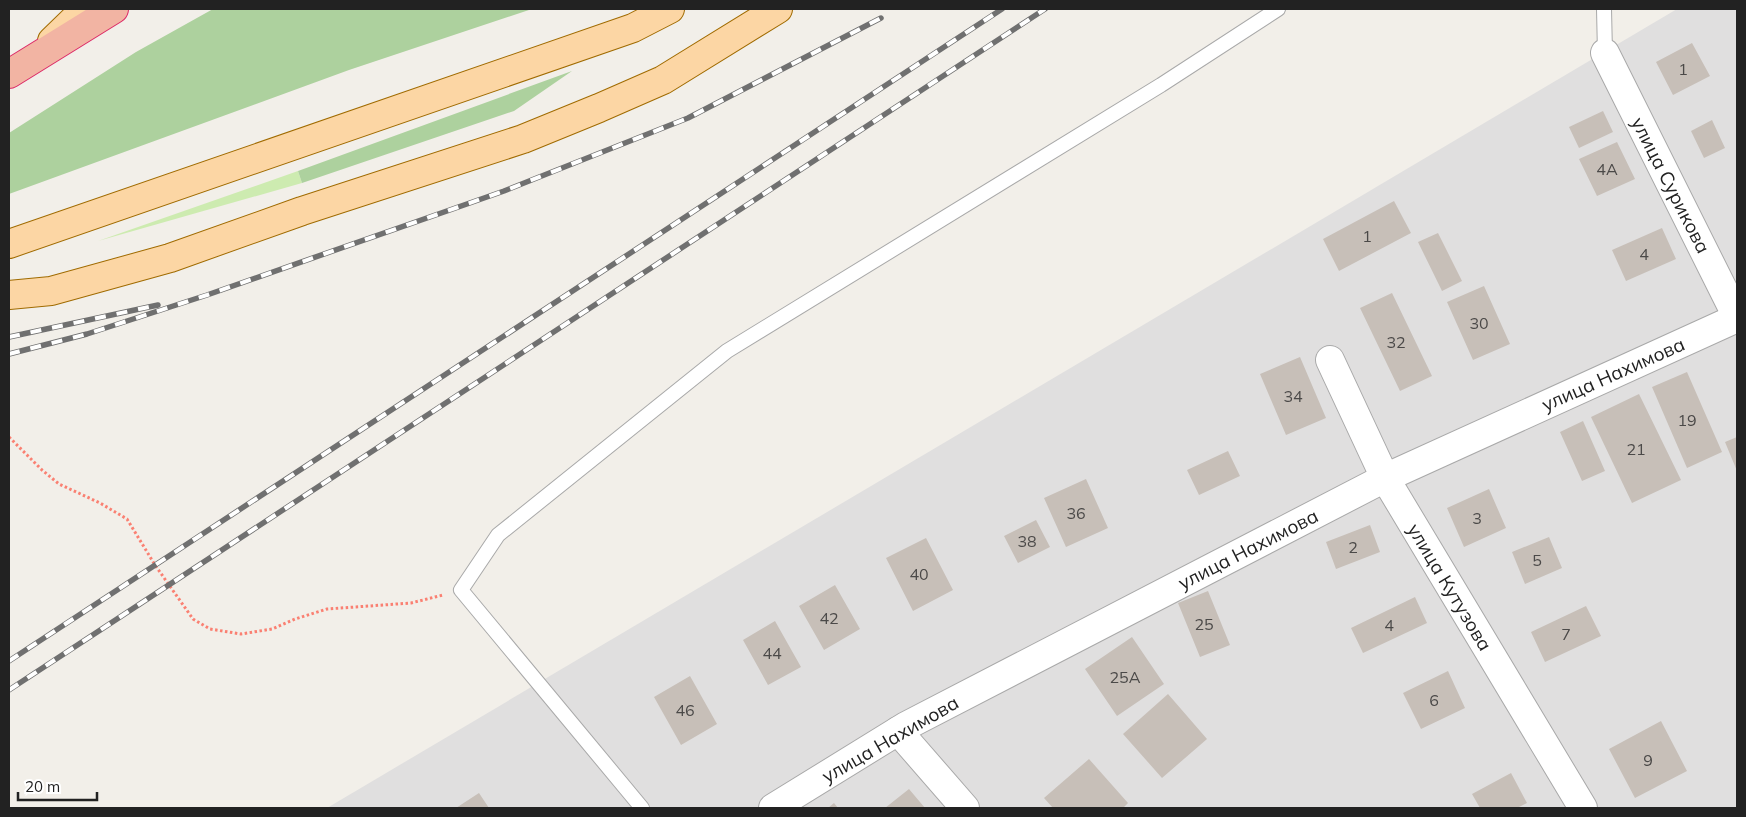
<svg xmlns="http://www.w3.org/2000/svg" width="1746" height="817" font-family="Mulish,sans-serif">
  <style>
    .residential { fill: #e0dfdf }
    .grass { fill: #cdebb0 }
    .forest { fill: #add19e }
    .building { fill: #c7bfb8 }
    .lines { fill: none; stroke-linecap: round; stroke-linejoin: round }
    .service-casing { stroke: #a9a9a9; stroke-width: 16 }
    .minor-casing { stroke: #a9a9a9; stroke-width: 30 }
    .tertiary-casing { stroke: #a9a9a9; stroke-width: 30 }
    .primary-casing { stroke: #a06b00; stroke-width: 30 }
    .trunk-casing { stroke: #dc2a67; stroke-width: 30 }
    .path { stroke: #fa8072; stroke-width: 3; stroke-dasharray: 2.5 2.5; stroke-linecap: butt }
    .service { stroke: #fff; stroke-width: 14 }
    .minor { stroke: #fff; stroke-width: 28 }
    .tertiary { stroke: #fff; stroke-width: 28 }
    .primary { stroke: #fcd6a4; stroke-width: 28 }
    .trunk { stroke: #f2b4a3; stroke-width: 28 }
    .rail-casing { stroke: #707070; stroke-width: 5.5 }
    .rail { stroke: #fff; stroke-width: 4; stroke-dasharray: 11; stroke-linecap: butt }
    .labels { text-anchor: middle; dominant-baseline: central; stroke-width: 4; stroke-linejoin: round; paint-order: stroke }
    .number-label { font-size: 16px; fill: #4b4948 }
    .street-label { font-size: 19px; fill: #222; stroke: #fff }
  </style>
  <rect width="100%" height="100%" fill="#f2efe9"/>
  <path class="residential" d="M 1677,9 L 1737,9 L 1737,808 L 327,808 Z"/>
  <path class="grass" d="M 298,171 L 302,183 L 98,241 Z"/>
  <path class="forest" d="M 213,9 L 532,9 L 349,70 L 9,194 L 9,133 L 136,52 Z
    M 572,71 L 514,111 L 302,183 L 298,171 Z"/>
  <path class="building" d="M 1692,43 L 1710,76 L 1673,95 L 1656,62 Z
    M 1603,111 L 1613,132 L 1579,148 L 1569,127 Z
    M 1712,120 L 1725,148 L 1704,158 L 1691,131 Z
    M 1617,142 L 1635,179 L 1597,196 L 1579,159 Z
    M 1394,201 L 1411,233 L 1339,271 L 1323,239 Z
    M 1662,228 L 1676,259 L 1626,281 L 1612,250 Z
    M 1438,233 L 1462,281 L 1442,291 L 1418,242 Z
    M 1484,286 L 1510,344 L 1473,360 L 1447,302 Z
    M 1392,293 L 1432,376 L 1400,391 L 1360,308 Z
    M 1300,357 L 1326,418 L 1286,435 L 1260,374 Z
    M 1687,372 L 1722,452 L 1687,468 L 1652,387 Z
    M 1639,394 L 1681,480 L 1632,503 L 1591,417 Z
    M 1583,421 L 1605,471 L 1582,481 L 1560,432 Z
    M 1737,437 L 1737,471 L 1725,442 Z
    M 1228,451 L 1240,476 L 1199,495 L 1187,470 Z
    M 1086,479 L 1108,528 L 1066,547 L 1044,498 Z
    M 1489,489 L 1506,528 L 1464,547 L 1447,508 Z
    M 1036,520 L 1050,547 L 1018,563 L 1004,536 Z
    M 1370,525 L 1380,552 L 1336,569 L 1326,542 Z
    M 1549,537 L 1562,568 L 1525,584 L 1512,552 Z
    M 926,538 L 953,590 L 913,611 L 886,558 Z
    M 835,585 L 860,629 L 824,650 L 799,606 Z
    M 1208,591 L 1230,645 L 1200,657 L 1178,603 Z
    M 1415,597 L 1427,623 L 1363,653 L 1351,628 Z
    M 1586,606 L 1601,636 L 1545,662 L 1531,632 Z
    M 775,621 L 801,667 L 768,685 L 743,640 Z
    M 1132,637 L 1164,684 L 1117,716 L 1085,669 Z
    M 1448,671 L 1465,708 L 1421,729 L 1403,693 Z
    M 690,676 L 717,724 L 681,745 L 654,697 Z
    M 1168,694 L 1207,739 L 1162,778 L 1123,734 Z
    M 1661,721 L 1687,771 L 1635,798 L 1609,749 Z
    M 1089,759 L 1128,803 L 1123,808 L 1053,808 L 1044,798 Z
    M 1511,773 L 1527,803 L 1517,808 L 1480,808 L 1472,794 Z
    M 909,789 L 925,808 L 885,808 Z
    M 479,793 L 489,808 L 456,808 Z
    M 834,803 L 838,808 L 828,808 Z"/>
  <g class="lines">
    <defs>
      <path id="service" d="M 1604,9 L 1605,53
        M 642,808 L 461,590 L 498,535 L 727,351 L 1161,85 L 1278,9"/>
      <path id="minor" d="M 1605,53 L 1737,317
        M 1330,360 L 1385,478 L 1583,808
        M 898,731 L 965,808"/>
      <path id="tertiary" d="M 773,808 L 906,726 L 1385,478 L 1737,318"/>
      <path id="primary" d="M 52,41 L 85,9
        M 9,244 L 633,28 L 670,9
        M 9,295 L 51,291 L 170,258 L 302,211 L 523,139 L 599,108 L 663,80 L 778,9"/>
      <path id="trunk" d="M 9,74 L 114,9"/>
    </defs>
    <use href="#service" class="service-casing"/>
    <use href="#minor" class="minor-casing"/>
    <use href="#tertiary" class="tertiary-casing"/>
    <use href="#primary" class="primary-casing"/>
    <use href="#trunk" class="trunk-casing"/>
    <path class="path" d="M 9,437 L 42,470 L 59,484 L 100,503 L 127,519 L 155,565 L 193,619 L 210,629 L 241,634 L 272,629 L 295,619 L 327,609 L 411,603 L 443,595"/>
    <use href="#service" class="service"/>
    <use href="#minor" class="minor"/>
    <use href="#tertiary" class="tertiary"/>
    <use href="#primary" class="primary"/>
    <use href="#trunk" class="trunk"/>
    <defs>
      <path id="rail" d="M 9,337 L 158,305
        M 9,354 L 87,334 L 207,295 L 504,191 L 688,118 L 881,18
        M 9,661 L 1002,9
        M 9,690 L 1045,9"/>
    </defs>
    <use href="#rail" class="rail-casing"/>
    <use href="#rail" class="rail"/>
  </g>
  <g class="labels">
    <g class="number-label">
      <text x="1683" y="69">1</text>
      <text x="1607" y="169">4А</text>
      <text x="1367" y="236">1</text>
      <text x="1644" y="254">4</text>
      <text x="1479" y="323">30</text>
      <text x="1396" y="342">32</text>
      <text x="1293" y="396">34</text>
      <text x="1687" y="420">19</text>
      <text x="1636" y="449">21</text>
      <text x="1076" y="513">36</text>
      <text x="1477" y="518">3</text>
      <text x="1027" y="541">38</text>
      <text x="1353" y="547">2</text>
      <text x="1537" y="560">5</text>
      <text x="919" y="574">40</text>
      <text x="829" y="618">42</text>
      <text x="1204" y="624">25</text>
      <text x="1389" y="625">4</text>
      <text x="1566" y="634">7</text>
      <text x="772" y="653">44</text>
      <text x="1125" y="677">25А</text>
      <text x="1434" y="700">6</text>
      <text x="685" y="710">46</text>
      <text x="1648" y="760">9</text>
    </g>
    <g class="street-label">
      <text transform="translate(1671 185) rotate(63)">улица Сурикова</text>
      <text transform="translate(1613 374) rotate(-24)">улица Нахимова</text>
      <text transform="translate(1248 549) rotate(-27)">улица Нахимова</text>
      <text transform="translate(1450 587) rotate(59)">улица Кутузова</text>
      <text transform="translate(890 739) rotate(-30)">улица Нахимова</text>
    </g>
  </g>
  <rect width="1746" height="817" fill="none" stroke="#222222" stroke-width="20"/>
  <path d="M18 792v8h79v-8" fill="none" stroke="#222222" stroke-width="2.5"/>
  <text x="25" y="792" font-size="15" fill="#222222" stroke="#ffffff" stroke-width="4" paint-order="stroke">20 m</text>
</svg>
